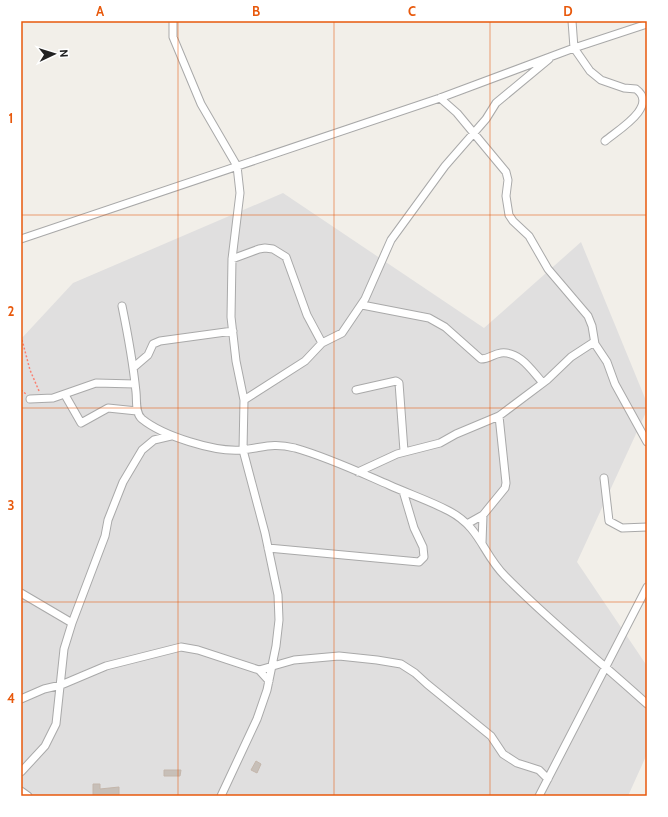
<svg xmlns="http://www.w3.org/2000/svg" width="668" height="817" font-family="Cabin,sans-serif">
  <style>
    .residential { fill: #e0dfdf }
    .building { fill: #c7bfb8; stroke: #c4b6ab }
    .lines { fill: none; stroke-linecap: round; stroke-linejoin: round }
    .street-casing { stroke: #a9a9a9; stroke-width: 9 }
    .path { stroke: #fa8072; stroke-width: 1.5; stroke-dasharray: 2 2; stroke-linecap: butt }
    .street { stroke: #fff; stroke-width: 7 }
    .grid { fill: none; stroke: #e8590c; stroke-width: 1; stroke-opacity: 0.55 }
    .neatline { fill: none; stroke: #e8590c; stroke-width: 1.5 }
    .grid-label { font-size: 13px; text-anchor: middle; font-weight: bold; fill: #e8590c }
  </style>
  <rect width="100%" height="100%" fill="#f2efe9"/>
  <path class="residential" d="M 283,193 L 484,328 L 581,242 L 647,403 L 647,410 L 577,562 L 647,666 L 647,754 L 628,796 L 21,796 L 21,339 L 73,283 Z"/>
  <path class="building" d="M 256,761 L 261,764 L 257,773 L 251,770 Z
    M 164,770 L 181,770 L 180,776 L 164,776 Z
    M 93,784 L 100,784 L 100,789 L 119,787 L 119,796 L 93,795 Z"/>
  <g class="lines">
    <defs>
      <path id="street" d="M 173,21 L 173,37 L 201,104 L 237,166 L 240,193 L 232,259 L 231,317 L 236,361 L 244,400 L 243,450 L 265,533 L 278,595 L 279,620 L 276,646 L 267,690 L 257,719 L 221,796
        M 572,21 L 574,48 L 590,71 L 601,80 L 624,88 L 636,89 C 659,106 618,130 605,141
        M 440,98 L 457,113 L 506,172 L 508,180 L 506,196 L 509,215 L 513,221 L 529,236 L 548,269 L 588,316 L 592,326 L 595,344 L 607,362 L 615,384 L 647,442
        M 21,239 L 440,98 L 574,48 L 647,24
        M 232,259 L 259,249 L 265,248 L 273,249 L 286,257 L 307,315 L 322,343
        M 362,305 L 429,318 L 445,327 L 481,359 C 489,359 493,354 501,353 C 520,351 532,371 543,383
        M 122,306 C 128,335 133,363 136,392 C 137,401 135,413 142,419 C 163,436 214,452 241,450 C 263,448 271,442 295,448 C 327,457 359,472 389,485 C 409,494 430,501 449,511 C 481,528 482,553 505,576 C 549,621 600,661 647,704
        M 134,367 L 148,355 L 153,344 L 160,341 L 233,331
        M 356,390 L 396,381 L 399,383 L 404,451
        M 65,395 L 81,423 L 108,408 L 137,411
        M 30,399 L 53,398 L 96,383 L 135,384
        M 244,400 L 305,361 L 322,343 L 342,333 L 365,299 L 391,240 L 445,166 L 486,119 L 496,103 L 549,59
        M 358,472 L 397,454 L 440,443 L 456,434 L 499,416 L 547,380 L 571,357 L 594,342
        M 604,478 L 609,521 L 622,528 L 647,527
        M 467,524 L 483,515 L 505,488 L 506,483 L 499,416
        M 482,543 L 483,515
        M 268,548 L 419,562 L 424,557 L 423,547 L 414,528 L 403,491
        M 21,593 L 72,623
        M 259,670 L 294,660 L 339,656 L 377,660 L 401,664 L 415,673 L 427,684 L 491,736 L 503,754 L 517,763 L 539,770 L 548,779
        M 21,699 L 44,689 L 61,685 L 106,666 L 181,647 L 198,650 L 259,670 L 269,681
        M 21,772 L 45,746 L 56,724 L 64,649 L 72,623 L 105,536 L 108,520 L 123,482 L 142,450 L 154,440 L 171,436
        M 21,791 L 28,796
        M 539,796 L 647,587"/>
    </defs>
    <use href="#street" class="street-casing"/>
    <path class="path" d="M 21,336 L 30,370 L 39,391
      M 21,390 L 26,394"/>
    <use href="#street" class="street"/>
  </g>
  <path class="grid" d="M 178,21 L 178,796M 334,21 L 334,796M 490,21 L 490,796M 21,215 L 647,215M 21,408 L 647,408M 21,602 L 647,602"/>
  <rect width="668" height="817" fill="none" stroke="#ffffff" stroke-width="44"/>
  <g transform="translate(54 54) rotate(86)" stroke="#ffffff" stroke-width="3" paint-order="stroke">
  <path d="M0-3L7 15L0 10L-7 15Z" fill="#222222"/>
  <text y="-6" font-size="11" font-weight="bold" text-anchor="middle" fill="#222222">N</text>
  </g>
  <rect x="22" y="22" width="624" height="773" class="neatline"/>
  <g class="grid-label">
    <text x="100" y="16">A</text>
    <text x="256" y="16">B</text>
    <text x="412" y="16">C</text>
    <text x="568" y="16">D</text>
    <text x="11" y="123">1</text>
    <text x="11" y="316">2</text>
    <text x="11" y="510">3</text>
    <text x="11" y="703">4</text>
  </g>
</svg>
